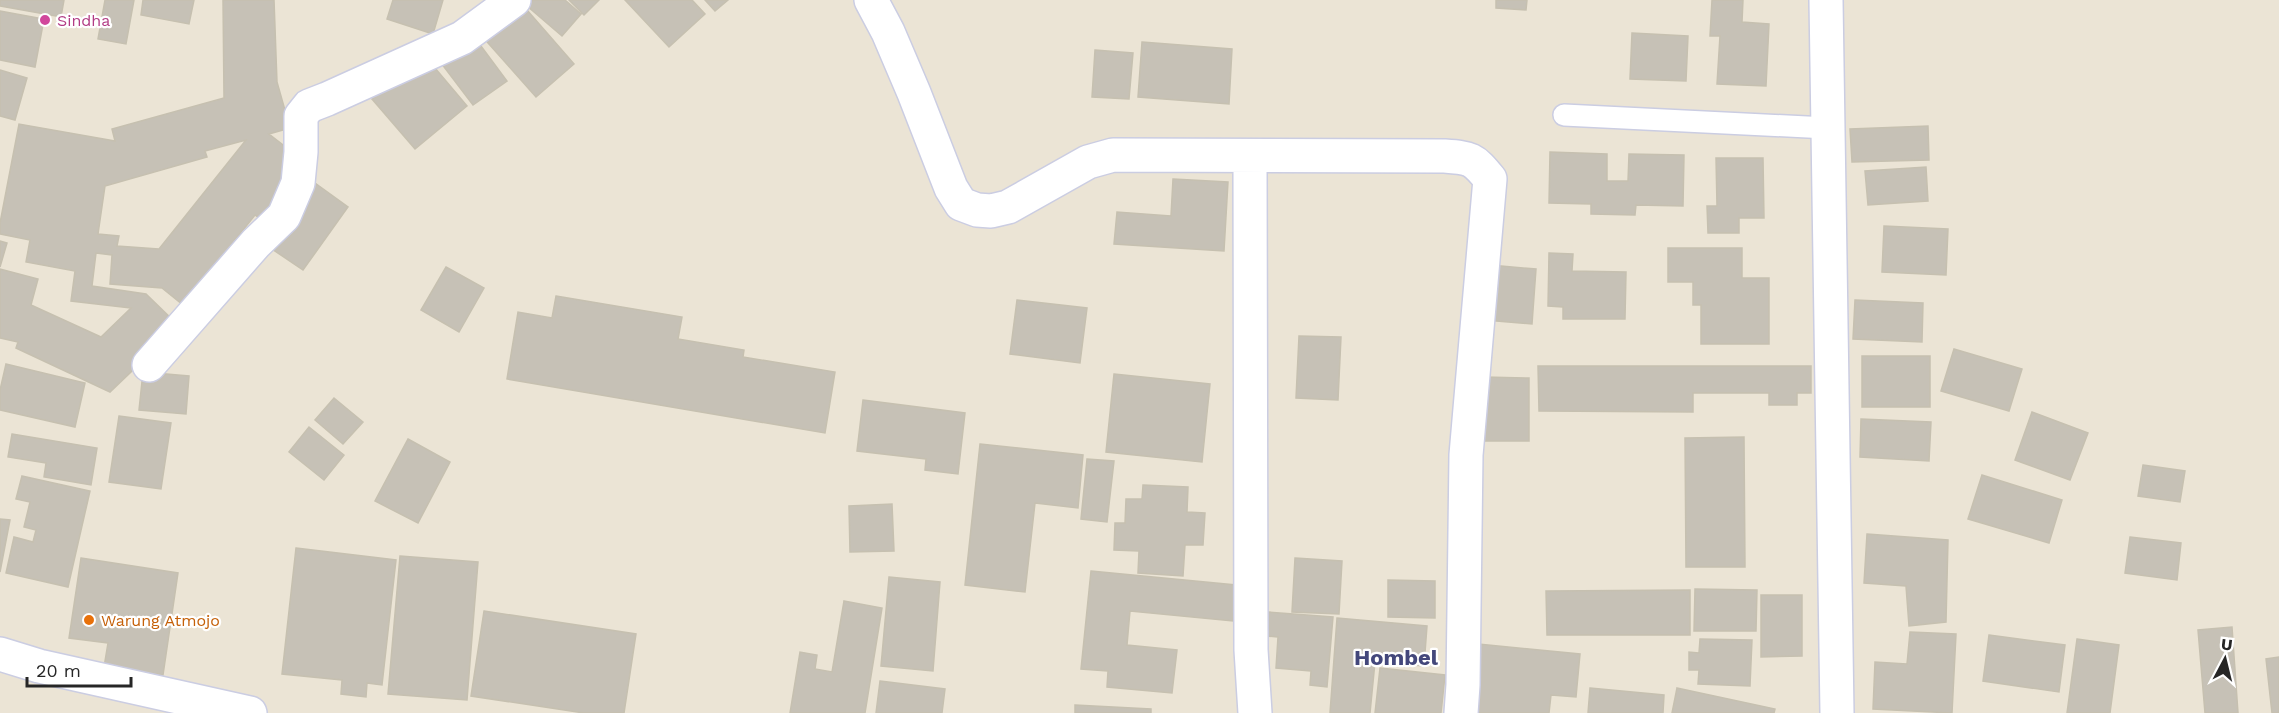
<svg xmlns="http://www.w3.org/2000/svg" width="2279" height="713" font-family="'Work Sans',sans-serif">
  <style>
    .building { fill: #c6c1b6; stroke: #c6c0b0; stroke-width: 1.5; fill-rule: evenodd }
    .lines { fill: none; stroke-linecap: round; stroke-linejoin: round }
    .service-casing { stroke: #cbcde2; stroke-width: 24 }
    .minor-casing { stroke: #cbcde2; stroke-width: 36 }
    .tertiary-casing { stroke: #cbcde2; stroke-width: 36 }
    .service { stroke: #fff; stroke-width: 21 }
    .minor { stroke: #fff; stroke-width: 33 }
    .tertiary { stroke: #fff; stroke-width: 33 }
    .hotel-dot { fill: #d1479c; stroke: #fff; stroke-width: 2 }
    .food-dot { fill: #e8710a; stroke: #fff; stroke-width: 2 }
    .labels { text-anchor: middle; dominant-baseline: central; stroke-width: 4.5; stroke-linejoin: round; paint-order: stroke }
    .hotel-label { font-size: 16px; fill: #b23c85; stroke: #fff; text-anchor: start }
    .food-label { font-size: 16px; fill: #c56008; stroke: #fff; text-anchor: start }
    .district-label { font-size: 22px; font-weight: bold; fill: #43477b; stroke: #fff }
  </style>
  <rect width="100%" height="100%" fill="#ebe4d5"/>
  <path class="building" d="M 0,0 L 64,0 L 61,17 L 0,6 Z
    M 105,0 L 134,0 L 126,44 L 98,39 Z
    M 143,0 L 194,0 L 189,24 L 141,15 Z
    M 223,0 L 274,0 L 277,82 L 290,128 L 269,134 L 300,158 L 278,185 L 290,194 L 267,224 L 255,215 L 183,305 L 162,288 L 110,284 L 112,255 L 96,253 L 92,286 L 146,294 L 179,326 L 110,392 L 16,348 L 18,342 L 0,338 L 0,269 L 38,279 L 31,305 L 101,337 L 131,308 L 71,301 L 75,271 L 26,262 L 30,240 L 0,234 L 0,223 L 19,124 L 115,141 L 112,129 L 224,98 ZM 246,140 L 159,249 L 117,246 L 119,236 L 98,234 L 105,186 L 207,157 L 205,151 Z
    M 393,0 L 443,0 L 433,34 L 387,19 Z
    M 533,0 L 565,0 L 581,14 L 562,36 L 527,6 Z
    M 569,0 L 599,0 L 584,15 Z
    M 625,0 L 692,0 L 705,14 L 669,47 Z
    M 705,0 L 728,0 L 715,11 Z
    M 1496,0 L 1527,0 L 1526,10 L 1496,8 Z
    M 1712,0 L 1743,0 L 1742,22 L 1769,24 L 1766,86 L 1717,84 L 1720,36 L 1710,36 Z
    M 520,2 L 574,64 L 536,97 L 481,35 Z
    M 0,11 L 44,19 L 35,67 L 0,60 Z
    M 1632,33 L 1688,36 L 1686,81 L 1630,79 Z
    M 475,38 L 507,81 L 473,105 L 441,63 Z
    M 1142,42 L 1232,49 L 1229,104 L 1138,97 Z
    M 1095,50 L 1133,53 L 1129,99 L 1092,97 Z
    M 424,55 L 467,106 L 415,149 L 372,99 Z
    M 0,70 L 27,78 L 15,120 L 0,116 Z
    M 1928,126 L 1929,160 L 1852,162 L 1850,129 Z
    M 1550,152 L 1607,154 L 1607,181 L 1628,181 L 1629,154 L 1684,155 L 1683,206 L 1636,205 L 1635,215 L 1591,214 L 1591,204 L 1549,203 Z
    M 1716,158 L 1763,158 L 1764,218 L 1739,218 L 1739,233 L 1708,233 L 1707,206 L 1717,206 Z
    M 1926,167 L 1928,201 L 1868,205 L 1865,171 Z
    M 1173,179 L 1228,182 L 1224,251 L 1114,244 L 1117,212 L 1171,216 Z
    M 315,183 L 348,207 L 303,270 L 269,247 Z
    M 1884,226 L 1948,229 L 1946,275 L 1882,272 Z
    M 0,241 L 7,243 L 0,267 Z
    M 1668,248 L 1742,248 L 1742,278 L 1769,278 L 1769,344 L 1701,344 L 1701,305 L 1693,305 L 1693,282 L 1668,282 Z
    M 1549,253 L 1573,254 L 1572,271 L 1626,272 L 1625,319 L 1563,319 L 1563,307 L 1548,306 Z
    M 1490,265 L 1536,269 L 1532,324 L 1485,320 Z
    M 446,267 L 484,288 L 459,332 L 421,310 Z
    M 556,296 L 682,317 L 678,339 L 744,350 L 743,357 L 835,372 L 825,433 L 507,379 L 518,312 L 552,318 Z
    M 1017,300 L 1087,308 L 1080,363 L 1010,354 Z
    M 1855,300 L 1923,303 L 1922,342 L 1853,339 Z
    M 1299,336 L 1341,337 L 1338,400 L 1296,398 Z
    M 1954,349 L 2022,369 L 2009,411 L 1941,391 Z
    M 1862,356 L 1930,356 L 1930,407 L 1862,407 Z
    M 6,364 L 85,383 L 75,427 L 0,410 L 0,390 Z
    M 1538,366 L 1811,366 L 1811,393 L 1797,393 L 1797,405 L 1769,405 L 1769,393 L 1693,393 L 1693,412 L 1539,411 Z
    M 143,372 L 189,376 L 186,414 L 139,410 Z
    M 1114,374 L 1210,384 L 1202,462 L 1106,452 Z
    M 1484,377 L 1529,378 L 1529,441 L 1483,441 Z
    M 334,398 L 363,422 L 343,444 L 315,420 Z
    M 863,400 L 965,413 L 958,474 L 925,470 L 926,459 L 857,451 Z
    M 2032,412 L 2088,433 L 2070,480 L 2015,460 Z
    M 119,416 L 171,423 L 161,489 L 109,482 Z
    M 1861,419 L 1931,422 L 1929,461 L 1860,457 Z
    M 309,427 L 344,455 L 324,480 L 289,452 Z
    M 12,434 L 97,448 L 91,485 L 44,477 L 46,463 L 8,457 Z
    M 1744,437 L 1745,567 L 1686,567 L 1685,438 Z
    M 408,439 L 450,462 L 418,523 L 375,501 Z
    M 980,444 L 1083,455 L 1078,508 L 1035,503 L 1025,592 L 965,585 Z
    M 1087,459 L 1114,461 L 1107,522 L 1081,519 Z
    M 2143,465 L 2185,471 L 2180,502 L 2138,496 Z
    M 1982,475 L 2062,500 L 2049,543 L 1968,519 Z
    M 22,476 L 90,491 L 68,587 L 6,573 L 14,537 L 33,542 L 36,530 L 24,527 L 30,502 L 16,499 Z
    M 1143,485 L 1188,487 L 1187,512 L 1205,513 L 1203,545 L 1185,545 L 1183,576 L 1138,573 L 1139,551 L 1114,550 L 1115,523 L 1125,523 L 1126,499 L 1142,499 Z
    M 892,504 L 894,551 L 850,552 L 849,506 Z
    M 0,519 L 10,520 L 0,572 Z
    M 1867,534 L 1948,540 L 1946,622 L 1909,626 L 1906,586 L 1864,583 Z
    M 2130,537 L 2181,543 L 2177,580 L 2125,573 Z
    M 296,548 L 396,560 L 382,685 L 367,683 L 366,697 L 341,694 L 342,680 L 282,674 Z
    M 400,556 L 478,562 L 467,700 L 388,694 Z
    M 81,558 L 178,573 L 163,675 L 104,667 L 108,643 L 69,638 Z
    M 1295,558 L 1342,561 L 1339,614 L 1292,612 Z
    M 1091,571 L 1236,585 L 1233,621 L 1130,611 L 1127,645 L 1177,650 L 1172,693 L 1107,687 L 1108,671 L 1081,669 Z
    M 889,577 L 940,582 L 933,671 L 881,666 Z
    M 1388,580 L 1435,581 L 1435,618 L 1388,617 Z
    M 1695,589 L 1757,590 L 1756,631 L 1694,631 Z
    M 1690,590 L 1690,635 L 1547,635 L 1546,591 Z
    M 1761,595 L 1802,595 L 1802,656 L 1761,657 Z
    M 844,601 L 882,608 L 865,713 L 790,713 L 800,652 L 817,655 L 815,669 L 832,672 Z
    M 484,611 L 636,634 L 624,713 L 584,713 L 471,696 Z
    M 1268,612 L 1333,617 L 1327,687 L 1310,685 L 1311,671 L 1276,668 L 1278,637 L 1266,636 Z
    M 1337,618 L 1427,626 L 1424,666 L 1375,662 L 1370,713 L 1330,713 Z
    M 2232,627 L 2238,713 L 2205,713 L 2198,630 Z
    M 1910,632 L 1956,634 L 1952,713 L 1873,709 L 1875,662 L 1907,664 Z
    M 1989,635 L 2065,645 L 2059,692 L 1983,681 Z
    M 1700,639 L 1752,640 L 1750,686 L 1698,684 L 1699,670 L 1689,670 L 1689,652 L 1699,653 Z
    M 2077,639 L 2119,645 L 2110,713 L 2067,713 Z
    M 1478,644 L 1580,654 L 1576,697 L 1551,695 L 1549,713 L 1472,713 Z
    M 2279,657 L 2279,713 L 2272,713 L 2266,659 Z
    M 1380,668 L 1445,675 L 1441,713 L 1375,713 Z
    M 880,681 L 945,689 L 942,713 L 876,713 Z
    M 1590,688 L 1664,695 L 1663,713 L 1588,713 Z
    M 1677,688 L 1775,709 L 1774,713 L 1672,713 Z
    M 1075,705 L 1151,709 L 1151,713 L 1075,713 Z"/>
  <g class="lines">
    <defs>
      <path id="service" d="M 1564,115 L 1827,128"/>
      <path id="minor" d="M 871,0 L 888,32 L 914,93 L 951,188 L 961,204 L 977,210 L 991,211 L 1008,207 L 1088,162 L 1113,155 L 1444,156 C 1471,158 1473,158 1490,179 L 1466,455 L 1463,685 L 1461,713
        M 1826,0 L 1837,713
        M 1250,157 L 1251,650 L 1255,713
        M 149,365 L 256,243 L 284,216 L 298,183 L 301,152 L 301,116 L 309,106 L 327,99 L 462,38 L 514,0"/>
      <path id="tertiary" d="M 0,654 L 39,666 L 250,713"/>
    </defs>
    <use href="#service" class="service-casing"/>
    <use href="#minor" class="minor-casing"/>
    <use href="#tertiary" class="tertiary-casing"/>
    <use href="#service" class="service"/>
    <use href="#minor" class="minor"/>
    <use href="#tertiary" class="tertiary"/>
  </g>
  <circle class="hotel-dot" cx="45" cy="20" r="6"/>
  <circle class="food-dot" cx="89" cy="620" r="6"/>
  <g class="labels">
    <g class="hotel-label">
      <text x="57" y="20">Sindha</text>
    </g>
    <g class="food-label">
      <text x="101" y="620">Warung Atmojo</text>
    </g>
    <g class="district-label">
      <text x="1396" y="657">Hombel</text>
    </g>
  </g>
  <g transform="translate(2225 659) rotate(7)" stroke="#ffffff" stroke-width="4.5" paint-order="stroke">
  <path d="M0-4.5L10 22L0 15L-10 22Z" fill="#262626"/>
  <text y="-9" font-size="16" font-weight="bold" text-anchor="middle" fill="#262626">U</text>
  </g>
  <path d="M27 677v9h104v-9" fill="none" stroke="#262626" stroke-width="3"/>
  <text x="36" y="677" font-size="18" fill="#262626" stroke="#ffffff" stroke-width="4.5" paint-order="stroke">20 m</text>
</svg>
